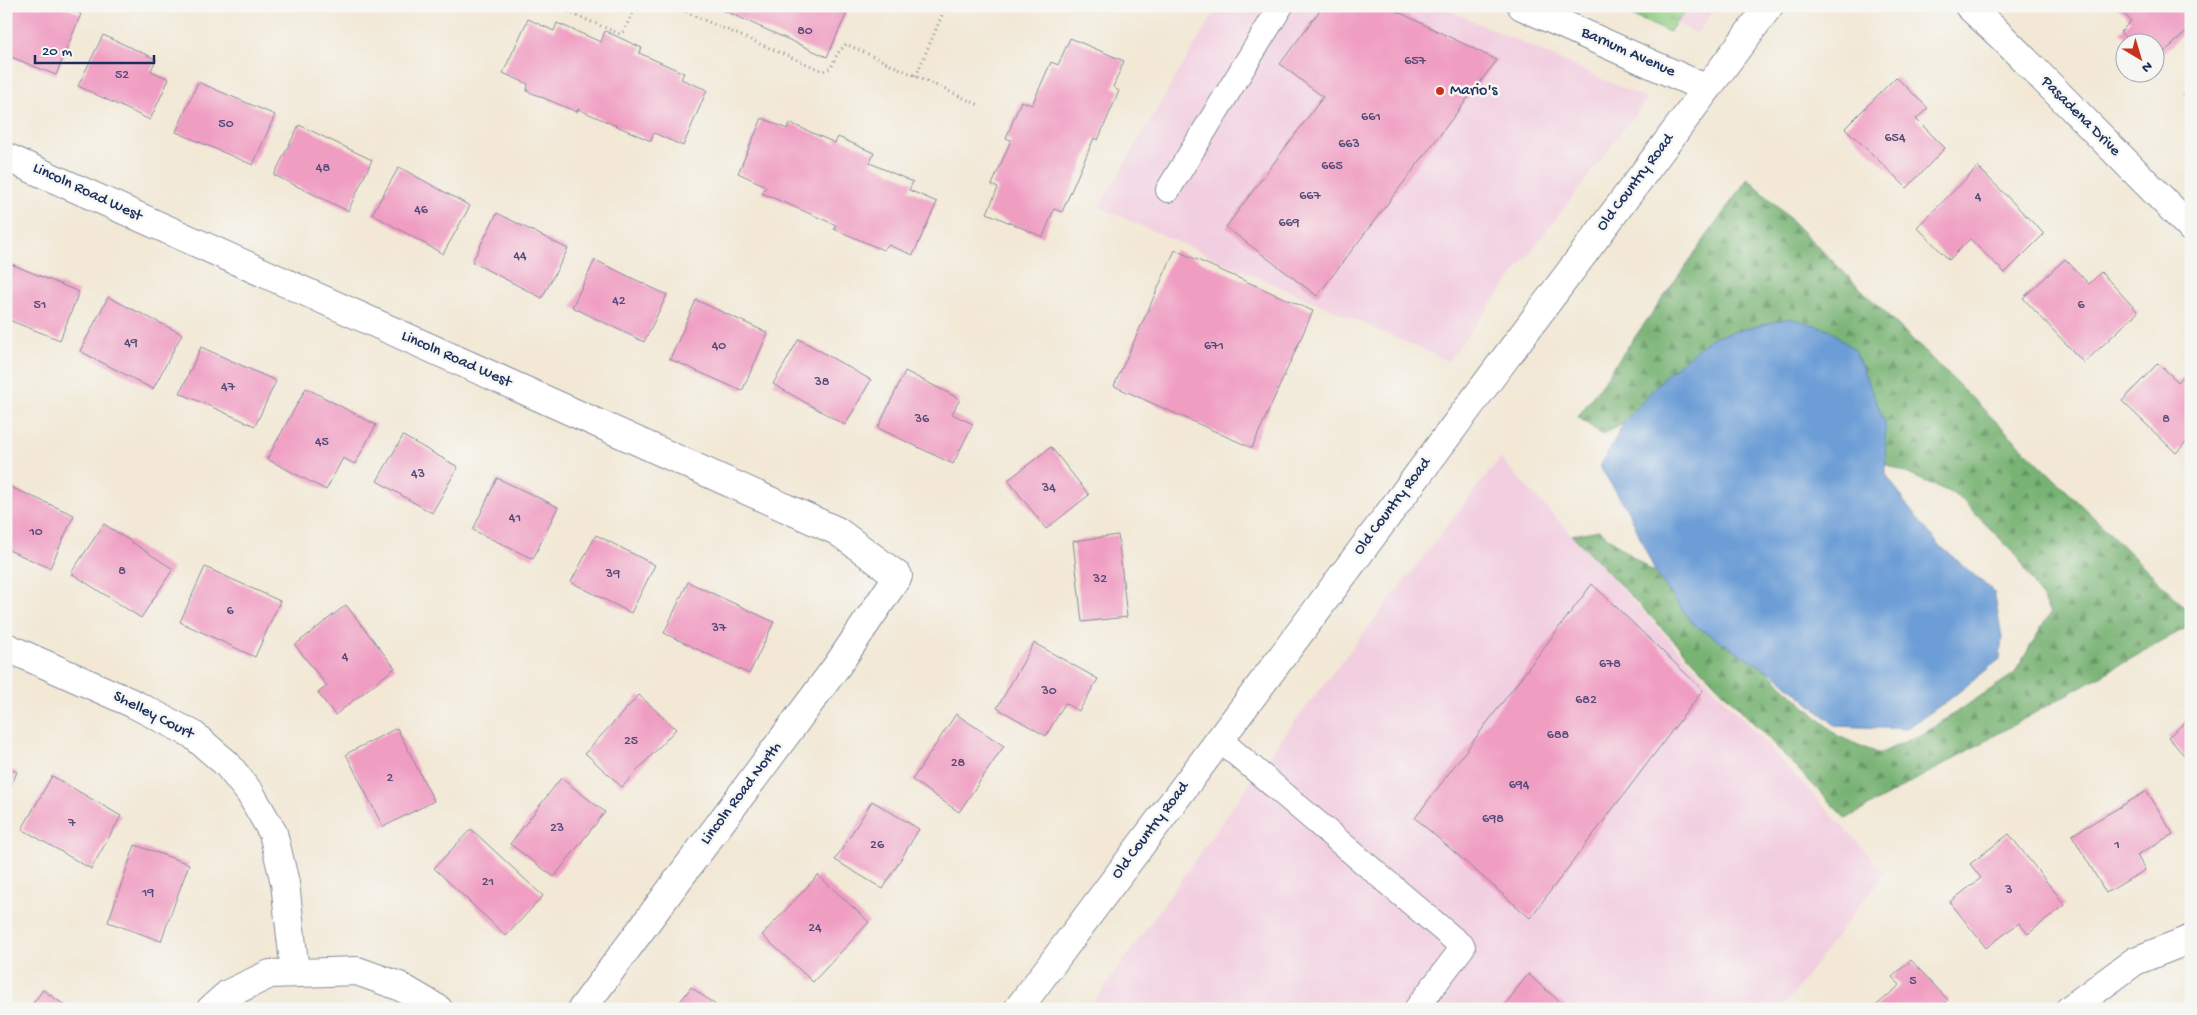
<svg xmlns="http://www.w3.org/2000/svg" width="2197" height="1015" font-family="'Gochi Hand',sans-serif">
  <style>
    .built { fill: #f2cfe0 }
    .grass { fill: url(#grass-tufts); stroke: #588072 }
    .forest { fill: url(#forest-firs); stroke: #4a7168 }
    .water { fill: #6c9dd6; stroke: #44669a }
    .building { fill: #f09dc2 }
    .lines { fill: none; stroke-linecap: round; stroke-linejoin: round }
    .service-casing { stroke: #868c9a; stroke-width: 26 }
    .minor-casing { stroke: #868c9a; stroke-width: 30 }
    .primary-casing { stroke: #868c9a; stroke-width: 30 }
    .path { stroke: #868c9a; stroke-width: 3; stroke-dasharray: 1 4; stroke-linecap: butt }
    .service { stroke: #fff; stroke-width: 24 }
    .minor { stroke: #fff; stroke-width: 28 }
    .primary { stroke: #fff; stroke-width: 28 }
    .poi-dot { fill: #c8321e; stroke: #f6f6f2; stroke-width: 2 }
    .labels { text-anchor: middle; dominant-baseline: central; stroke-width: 5; stroke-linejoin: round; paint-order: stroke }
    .number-label { font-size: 14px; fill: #504a77 }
    .street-label { font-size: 16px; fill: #1b2f5e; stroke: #f6f6f2 }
    .poi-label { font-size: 16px; fill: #1b2f5e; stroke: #f6f6f2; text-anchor: start }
  </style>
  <defs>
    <pattern id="grass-tufts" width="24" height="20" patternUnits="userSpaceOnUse" patternTransform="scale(1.25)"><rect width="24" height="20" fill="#96d186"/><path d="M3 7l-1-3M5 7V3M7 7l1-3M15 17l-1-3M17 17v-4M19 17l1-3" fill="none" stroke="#7aaa71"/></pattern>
    <pattern id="forest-firs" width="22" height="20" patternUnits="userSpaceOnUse" patternTransform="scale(1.25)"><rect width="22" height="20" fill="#78b373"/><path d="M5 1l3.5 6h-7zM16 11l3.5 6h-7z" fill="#629262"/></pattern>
  </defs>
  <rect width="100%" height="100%" fill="#f6f6f2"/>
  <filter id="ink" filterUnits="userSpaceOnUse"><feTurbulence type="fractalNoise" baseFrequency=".02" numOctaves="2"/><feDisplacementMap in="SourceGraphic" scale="10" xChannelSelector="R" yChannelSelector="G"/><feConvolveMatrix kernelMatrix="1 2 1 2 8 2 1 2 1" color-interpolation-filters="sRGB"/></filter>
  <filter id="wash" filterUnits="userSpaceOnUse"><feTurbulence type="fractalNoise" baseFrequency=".0096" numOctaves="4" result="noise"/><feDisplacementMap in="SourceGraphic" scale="20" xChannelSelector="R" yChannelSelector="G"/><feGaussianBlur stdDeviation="1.12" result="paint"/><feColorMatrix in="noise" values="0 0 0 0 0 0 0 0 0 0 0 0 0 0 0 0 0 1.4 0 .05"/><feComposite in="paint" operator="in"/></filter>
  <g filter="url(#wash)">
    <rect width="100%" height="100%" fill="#f2e8d5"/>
    <path class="built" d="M 1218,6 L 1440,6 L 1647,99 L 1448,361 L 1099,207 Z
      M 1641,6 L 1717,6 L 1697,34 Z
      M 1500,458 L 1885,872 L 1782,1009 L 1089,1009 L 1279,742 Z"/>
    <path class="grass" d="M 1610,6 L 1689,6 L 1669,32 Z"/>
    <path class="forest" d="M 1748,178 L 2191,613 L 2191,625 L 1846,819 L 1572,535 L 1599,530 L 1689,600 L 1838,736 L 1879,754 L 1926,732 L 2014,674 L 2050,613 L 2018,557 L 1958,496 L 1852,449 L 1670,399 L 1602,435 L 1578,417 Z"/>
    <path class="water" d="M 1790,318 L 1829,329 L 1855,351 L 1885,423 L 1886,474 L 1908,507 L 1939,545 L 1994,592 L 2002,637 L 2000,659 L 1950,699 L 1906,729 L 1836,726 L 1778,677 L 1694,625 L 1656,574 L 1630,514 L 1600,467 L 1625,421 L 1666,375 L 1712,337 Z"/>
    <g id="blocks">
      <path class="building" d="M 6,6 L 62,6 L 81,14 L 56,75 L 6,55 Z
        M 714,6 L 850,6 L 827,57 Z
        M 1323,6 L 1386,6 L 1497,60 L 1317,296 L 1226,227 L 1323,97 L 1280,64 Z
        M 2117,6 L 2191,6 L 2191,27 L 2154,62 L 2154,42 L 2130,42 L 2120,32 L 2131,21 Z
        M 528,19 L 554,31 L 557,23 L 601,42 L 605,31 L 642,48 L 639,53 L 684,73 L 681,79 L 707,90 L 683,146 L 654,133 L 651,141 L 578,109 L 577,112 L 527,91 L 528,84 L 503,73 Z
        M 103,35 L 156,59 L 151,71 L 169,79 L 150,120 L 78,86 Z
        M 1070,38 L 1124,61 L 1113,87 L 1119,91 L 1098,140 L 1094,138 L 1062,212 L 1054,209 L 1043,237 L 987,213 L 998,188 L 992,185 L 1011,140 L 1006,138 L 1021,101 L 1032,105 L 1051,62 L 1058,65 Z
        M 1896,77 L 1928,108 L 1916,119 L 1945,148 L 1907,188 L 1845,128 Z
        M 198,82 L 275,115 L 253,165 L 176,132 Z
        M 2191,87 L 2191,101 L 2184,94 Z
        M 762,118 L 787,129 L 790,123 L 835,143 L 838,137 L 874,153 L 870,163 L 913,182 L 909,190 L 937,202 L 913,255 L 888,245 L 883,250 L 834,229 L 836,225 L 762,193 L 766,186 L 738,173 Z
        M 299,125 L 372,160 L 348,211 L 274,175 Z
        M 399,167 L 470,206 L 443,254 L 372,214 Z
        M 1978,167 L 2044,234 L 2005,273 L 1970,239 L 1949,260 L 1917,227 Z
        M 497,213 L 568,249 L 542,298 L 472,262 Z
        M 1175,250 L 1313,311 L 1252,448 L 1114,386 Z
        M 2065,259 L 2089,284 L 2101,272 L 2138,312 L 2084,363 L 2023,298 Z
        M 595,260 L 667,295 L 644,342 L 572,307 Z
        M 6,262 L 79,292 L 60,340 L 6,319 Z
        M 108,297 L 182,334 L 153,389 L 80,351 Z
        M 696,300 L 768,333 L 742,391 L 670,359 Z
        M 799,339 L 871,380 L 845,425 L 773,384 Z
        M 201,347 L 276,381 L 255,426 L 180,393 Z
        M 2158,363 L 2178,382 L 2191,368 L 2191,437 L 2176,453 L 2122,401 Z
        M 905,371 L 960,399 L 952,414 L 973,424 L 953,464 L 878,428 Z
        M 306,388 L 376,425 L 355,464 L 343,458 L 326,490 L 267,459 Z
        M 403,436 L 458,467 L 432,513 L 377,481 Z
        M 1051,447 L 1089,495 L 1046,529 L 1008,480 Z
        M 497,478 L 558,507 L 533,559 L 473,530 Z
        M 6,485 L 74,515 L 50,568 L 6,549 Z
        M 104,524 L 173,569 L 141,618 L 71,573 Z
        M 596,535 L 655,565 L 631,613 L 571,582 Z
        M 1118,535 L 1127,617 L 1082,622 L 1073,541 Z
        M 205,567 L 280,601 L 255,657 L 180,622 Z
        M 688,582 L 774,622 L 749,674 L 664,633 Z
        M 1592,584 L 1703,690 L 1530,918 L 1415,818 Z
        M 346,605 L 395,668 L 335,715 L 318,693 L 327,686 L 295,645 Z
        M 1034,643 L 1098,679 L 1079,711 L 1065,703 L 1046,736 L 997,708 Z
        M 639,695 L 676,729 L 622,787 L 585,753 Z
        M 956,714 L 1004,746 L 959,812 L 912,780 Z
        M 2191,717 L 2191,763 L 2168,737 Z
        M 397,728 L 434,801 L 383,827 L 346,754 Z
        M 6,767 L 17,772 L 6,796 Z
        M 52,776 L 121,816 L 91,869 L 22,829 Z
        M 561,778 L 605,812 L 554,877 L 510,844 Z
        M 2147,791 L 2173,834 L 2137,855 L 2145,870 L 2106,893 L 2072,835 Z
        M 872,801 L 919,829 L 883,889 L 835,860 Z
        M 471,829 L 543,896 L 506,936 L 434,868 Z
        M 2009,834 L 2065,905 L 2028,934 L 2019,923 L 1986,948 L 1950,902 L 1981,878 L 1970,864 Z
        M 135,845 L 189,864 L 161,941 L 108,922 Z
        M 818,875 L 869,922 L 813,982 L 762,935 Z
        M 1911,960 L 1948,1000 L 1939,1009 L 1872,1009 L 1900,985 L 1892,977 Z
        M 1528,974 L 1568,1009 L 1502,1009 Z
        M 691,987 L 721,1009 L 675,1009 Z
        M 43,990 L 70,1009 L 29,1009 Z"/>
    </g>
  </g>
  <g filter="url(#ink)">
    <use href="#blocks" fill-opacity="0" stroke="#868c9a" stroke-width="1"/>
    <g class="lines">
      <defs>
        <path id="service" d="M 1168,190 L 1281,6
          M 1219,739 L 1463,947 L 1416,1009"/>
        <path id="minor" d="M 1522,6 L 1707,89
          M 1969,6 L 2002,37 L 2191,228
          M 6,157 L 837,531 L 898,576 L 837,666 L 582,1009
          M 6,647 L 134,704 L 192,734 L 227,764 L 250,793 L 273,833 L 285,883 L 295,972
          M 211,1009 L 228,994 L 270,974 L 357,971 L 399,986 L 438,1009
          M 2070,1009 L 2135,961 L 2191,939"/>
        <path id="primary" d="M 1018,1009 L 1769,6"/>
      </defs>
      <use href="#service" class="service-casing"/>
      <use href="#minor" class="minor-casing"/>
      <use href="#primary" class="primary-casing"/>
      <path class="path" d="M 554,6 L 620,34 L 624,31 L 636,6
        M 678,6 L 690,14 L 823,71 L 831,68 L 837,54 L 846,44 L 981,106
        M 916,76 L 946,6"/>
      <use href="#service" class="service"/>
      <use href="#minor" class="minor"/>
      <use href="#primary" class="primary"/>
    </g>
  </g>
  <circle class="poi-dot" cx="1440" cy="91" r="5"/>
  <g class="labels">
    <g class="number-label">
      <text x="805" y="31">80</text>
      <text x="1415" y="61">657</text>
      <text x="122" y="75">52</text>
      <text x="1371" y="117">661</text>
      <text x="226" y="124">50</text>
      <text x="1895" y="138">654</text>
      <text x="1349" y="144">663</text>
      <text x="1332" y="166">665</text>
      <text x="323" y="168">48</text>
      <text x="1310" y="196">667</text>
      <text x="1978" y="197">4</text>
      <text x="421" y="210">46</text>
      <text x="1289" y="223">669</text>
      <text x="520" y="256">44</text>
      <text x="619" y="301">42</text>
      <text x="40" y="305">51</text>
      <text x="2081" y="305">6</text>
      <text x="131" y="343">49</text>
      <text x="719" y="346">40</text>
      <text x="1214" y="346">671</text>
      <text x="822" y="382">38</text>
      <text x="228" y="387">47</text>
      <text x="922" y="419">36</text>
      <text x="2166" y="419">8</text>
      <text x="322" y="442">45</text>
      <text x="418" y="474">43</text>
      <text x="1049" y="488">34</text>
      <text x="515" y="518">41</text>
      <text x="36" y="532">10</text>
      <text x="122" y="571">8</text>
      <text x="613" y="574">39</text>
      <text x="1100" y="579">32</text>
      <text x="230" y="611">6</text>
      <text x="719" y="628">37</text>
      <text x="345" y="657">4</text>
      <text x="1610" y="664">678</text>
      <text x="1049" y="691">30</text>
      <text x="1586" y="700">682</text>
      <text x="1558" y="735">688</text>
      <text x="631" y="741">25</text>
      <text x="958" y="763">28</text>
      <text x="390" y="778">2</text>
      <text x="1519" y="785">694</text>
      <text x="1493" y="819">698</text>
      <text x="72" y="823">7</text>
      <text x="557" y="828">23</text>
      <text x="877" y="845">26</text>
      <text x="2117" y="845">1</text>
      <text x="488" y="882">21</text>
      <text x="2009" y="890">3</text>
      <text x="148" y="893">19</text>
      <text x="815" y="928">24</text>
      <text x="1913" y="981">5</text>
    </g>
    <g class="street-label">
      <text transform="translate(1628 53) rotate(24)">Barnum Avenue</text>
      <text transform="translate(2080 117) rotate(45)">Pasadena Drive</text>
      <text transform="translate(1636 183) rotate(-53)">Old Country Road</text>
      <text transform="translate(87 193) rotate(25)">Lincoln Road West</text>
      <text transform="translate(456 360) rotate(24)">Lincoln Road West</text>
      <text transform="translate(1393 507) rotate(-53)">Old Country Road</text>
      <text transform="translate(153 716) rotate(27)">Shelley Court</text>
      <text transform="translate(742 794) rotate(-53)">Lincoln Road North</text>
      <text transform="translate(1151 831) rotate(-53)">Old Country Road</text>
    </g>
    <g class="poi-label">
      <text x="1450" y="91">Mario's</text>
    </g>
  </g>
  <rect width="2197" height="1015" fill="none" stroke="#f6f6f2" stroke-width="25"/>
  <g transform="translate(2140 58) rotate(142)"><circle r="24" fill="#f6f6f2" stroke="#9ea6b7"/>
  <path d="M0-4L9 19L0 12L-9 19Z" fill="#c8321e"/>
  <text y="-8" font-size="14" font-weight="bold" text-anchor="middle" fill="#1b2f5e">N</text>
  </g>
  <path d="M35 55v8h119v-8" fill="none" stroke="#1b2f5e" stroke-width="2.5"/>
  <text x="42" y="55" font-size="15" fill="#1b2f5e" stroke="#f6f6f2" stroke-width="4" paint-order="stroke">20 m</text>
</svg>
